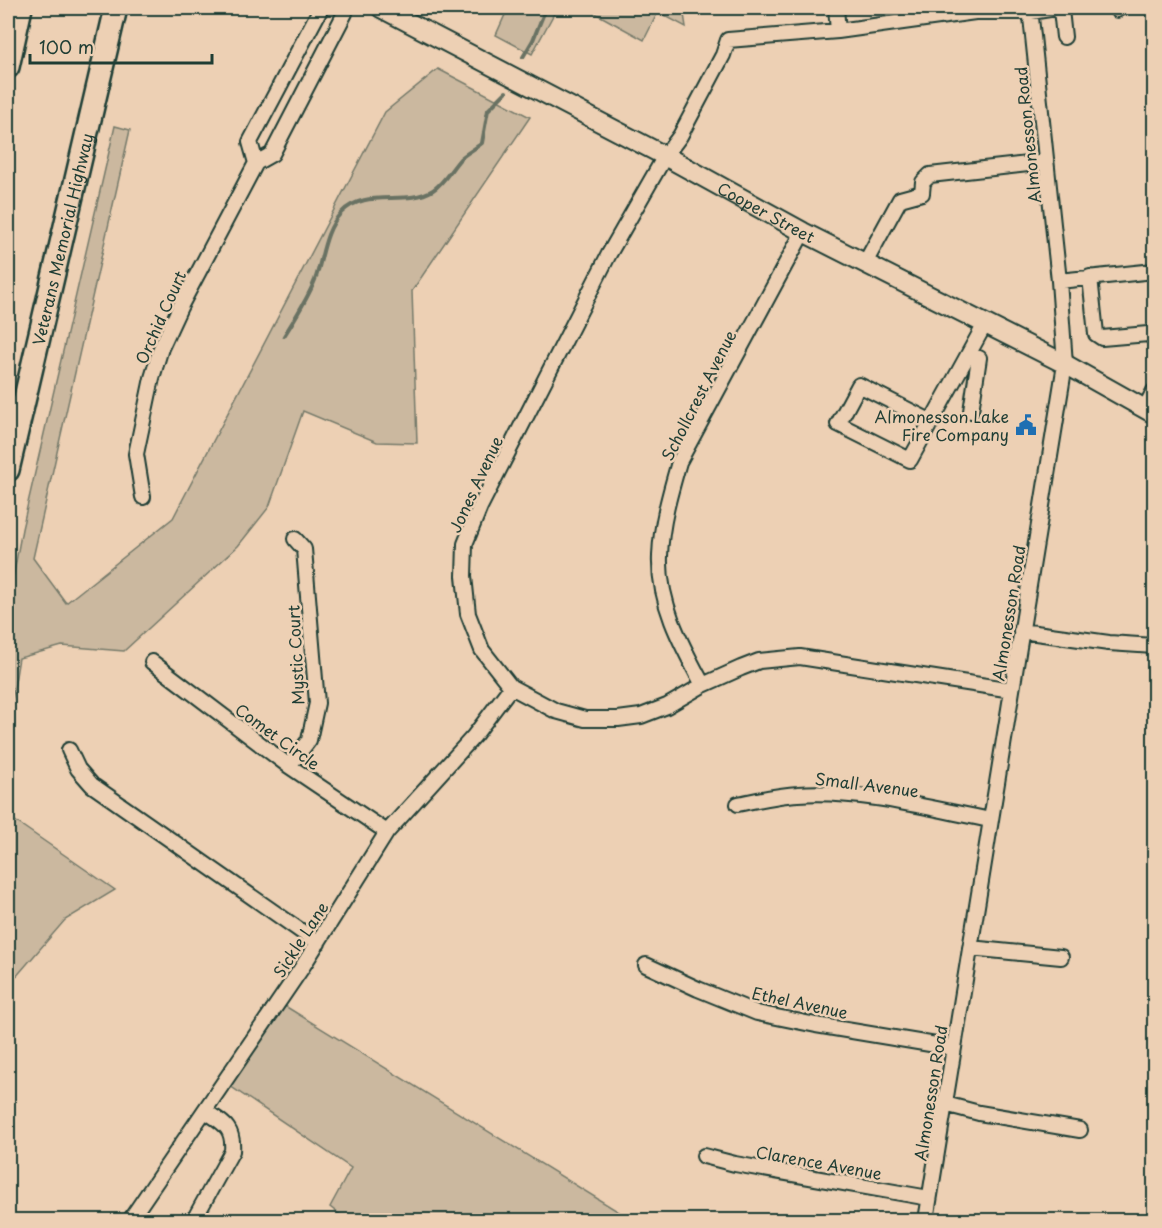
<svg xmlns="http://www.w3.org/2000/svg" width="1162" height="1228" font-family="'Playpen Sans',sans-serif">
  <style>
    .green { fill: #cbb89f; stroke: #757a6a; stroke-width: 1.5 }
    .lines { fill: none; stroke-linecap: round; stroke-linejoin: round }
    .stream { stroke: #697263; stroke-width: 4 }
    .minor-casing { stroke: #1f3d34; stroke-width: 18 }
    .major-casing { stroke: #1f3d34; stroke-width: 22 }
    .highway-casing { stroke: #1f3d34; stroke-width: 26 }
    .minor { stroke: #edd0b4; stroke-width: 14 }
    .major { stroke: #edd0b4; stroke-width: 18 }
    .highway { stroke: #edd0b4; stroke-width: 21 }
    .labels { text-anchor: middle; dominant-baseline: central; stroke-width: 5; stroke-linejoin: round; paint-order: stroke }
    .street-label { font-size: 16px; fill: #1f3d34; stroke: #edd0b4 }
    .poi-label { font-size: 16px; fill: #1f3d34; stroke: #edd0b4; text-anchor: end }
  </style>
  <rect width="100%" height="100%" fill="#edd0b4"/>
  <filter id="ink" filterUnits="userSpaceOnUse"><feTurbulence type="fractalNoise" baseFrequency=".0167" numOctaves="2"/><feDisplacementMap in="SourceGraphic" scale="12" xChannelSelector="R" yChannelSelector="G"/><feConvolveMatrix kernelMatrix="1 2 1 2 8 2 1 2 1" color-interpolation-filters="sRGB"/></filter>
  <g filter="url(#ink)">
    <path class="green" d="M 508,8 L 557,8 L 532,54 L 496,35 Z
      M 586,8 L 683,8 L 686,27 L 658,12 L 644,40 Z
      M 438,69 L 530,117 L 412,291 L 417,443 L 377,442 L 303,411 L 269,507 L 238,546 L 124,651 L 62,646 L 19,658 L 8,725 L 8,605 L 22,529 L 115,126 L 130,130 L 33,558 L 66,603 L 173,518 L 385,112 Z
      M 8,816 L 115,890 L 65,920 L 8,986 Z
      M 285,1006 L 632,1220 L 347,1220 L 330,1207 L 351,1168 L 230,1086 Z"/>
    <g class="lines">
      <path class="stream" d="M 523,57 L 533,40 L 546,8
        M 284,336 C 295,318 307,300 315,280 C 323,258 324,231 341,213 C 365,187 405,207 433,190 C 444,183 451,169 460,159 C 466,153 475,149 482,143 L 488,110 L 506,92"/>
      <defs>
        <path id="minor" d="M 836,8 L 838,31
          M 1115,8 L 1117,10
          M 256,163 L 250,142 L 321,8
          M 865,263 L 900,199 L 922,193 L 923,182 L 930,175 L 1046,162
          M 1090,277 L 1096,334 L 1102,338 L 1148,334 L 1154,338
          M 1059,281 L 1154,271
          M 969,354 L 979,358 L 971,411
          M 1145,408 L 1154,391
          M 932,422 L 859,385 L 838,424 L 910,460 L 985,324
          M 143,497 L 136,454 L 152,378 L 161,348 L 180,307 L 256,163 L 272,154 L 345,13 L 346,8
          M 1021,631 L 1109,643 L 1154,646
          M 152,662 L 289,766 L 387,832
          M 703,685 C 682,646 658,603 660,556 C 661,524 670,493 679,462 L 803,232
          M 1012,690 L 800,657 L 759,661 L 741,668 L 703,685 L 667,706 L 641,716 L 618,719 L 585,719 L 556,711 L 511,687 L 482,650 L 468,614 L 464,576 L 465,544 L 480,507 L 609,254 L 665,156 L 680,136 L 723,55 L 728,40 L 838,31 L 975,12 L 1031,12 L 1056,8 L 1061,10 L 1064,37
          M 69,750 L 78,769 L 92,785 L 318,943
          M 289,766 L 309,740 L 317,703 L 304,549 L 295,539
          M 738,804 C 758,800 778,795 798,794 C 856,789 933,809 991,820
          M 970,948 L 1061,957
          M 646,965 L 698,989 L 757,1013 L 816,1025 L 954,1048
          M 945,1104 L 979,1113 L 1080,1130
          M 704,1156 L 735,1164 L 929,1198
          M 130,1220 L 301,969 L 387,832 L 474,736 L 511,687
          M 192,1220 L 196,1216 L 232,1151 C 234,1127 223,1123 205,1111
          M 926,1220 L 1065,364 L 1059,281 L 1030,8"/>
        <g id="major">
          <path id="s1" d="M 381,8 L 665,156 L 803,232 L 1065,364 L 1154,414"/>
        </g>
        <g id="highway">
          <path d="M 8,67 L 21,8"/>
          <path id="s2" d="M 8,470 L 116,8"/>
        </g>
      </defs>
      <use href="#minor" class="minor-casing"/>
      <use href="#major" class="major-casing"/>
      <use href="#highway" class="highway-casing"/>
      <use href="#minor" class="minor"/>
      <use href="#major" class="major"/>
      <use href="#highway" class="highway"/>
    </g>
  </g>
  <defs>
    <symbol id="civic-bare" viewBox="-9 -9 18 18"><path d="M-.6-6.5H3V-4.5H.6V-3L4-1V1h2V6H-6V1h2V-1L-.6-3ZM-1.2 2.5V6h2.4V2.5Z" fill="#1f6fb2" stroke="#edd0b4" stroke-width="2.5" paint-order="stroke"/></symbol>
  </defs>
  <g fill-rule="evenodd">
    <use href="#civic-bare" x="1011" y="410" width="30" height="30"/>
  </g>
  <g class="labels">
    <g class="street-label">
      <text transform="translate(1027 135) rotate(-96)">Almonesson Road</text>
      <text stroke="none"><textPath href="#s1" startOffset="436">Cooper Street</textPath></text>
      <text stroke="none"><textPath href="#s2" startOffset="237">Veterans Memorial Highway</textPath></text>
      <text transform="translate(160 317) rotate(-66)">Orchid Court</text>
      <text transform="translate(698 395) rotate(-63)">Schollcrest Avenue</text>
      <text transform="translate(475 484) rotate(-65)">Jones Avenue</text>
      <text transform="translate(1008 613) rotate(-81)">Almonesson Road</text>
      <text transform="translate(295 655) rotate(-93)">Mystic Court</text>
      <text transform="translate(278 736) rotate(36)">Comet Circle</text>
      <text transform="translate(867 784) rotate(7)">Small Avenue</text>
      <text transform="translate(300 939) rotate(-57)">Sickle Lane</text>
      <text transform="translate(800 1002) rotate(12)">Ethel Avenue</text>
      <text transform="translate(930 1093) rotate(-81)">Almonesson Road</text>
      <text transform="translate(819 1162) rotate(10)">Clarence Avenue</text>
    </g>
    <g class="poi-label">
      <text x="1009" y="416">Almonesson Lake<tspan x="1009" dy="18">Fire Company</tspan></text>
    </g>
  </g>
  <rect width="1162" height="1228" fill="none" stroke="#edd0b4" stroke-width="30"/>
  <rect x="15" y="15" width="1132" height="1198" fill="none" stroke="#1f3d34" stroke-width="2" filter="url(#ink)"/>
  <path d="M30 54v9h182v-9" fill="none" stroke="#1f3d34" stroke-width="3"/>
  <text x="39" y="54" font-size="18" fill="#1f3d34" stroke="#edd0b4" stroke-width="4.5" paint-order="stroke">100 m</text>
</svg>
